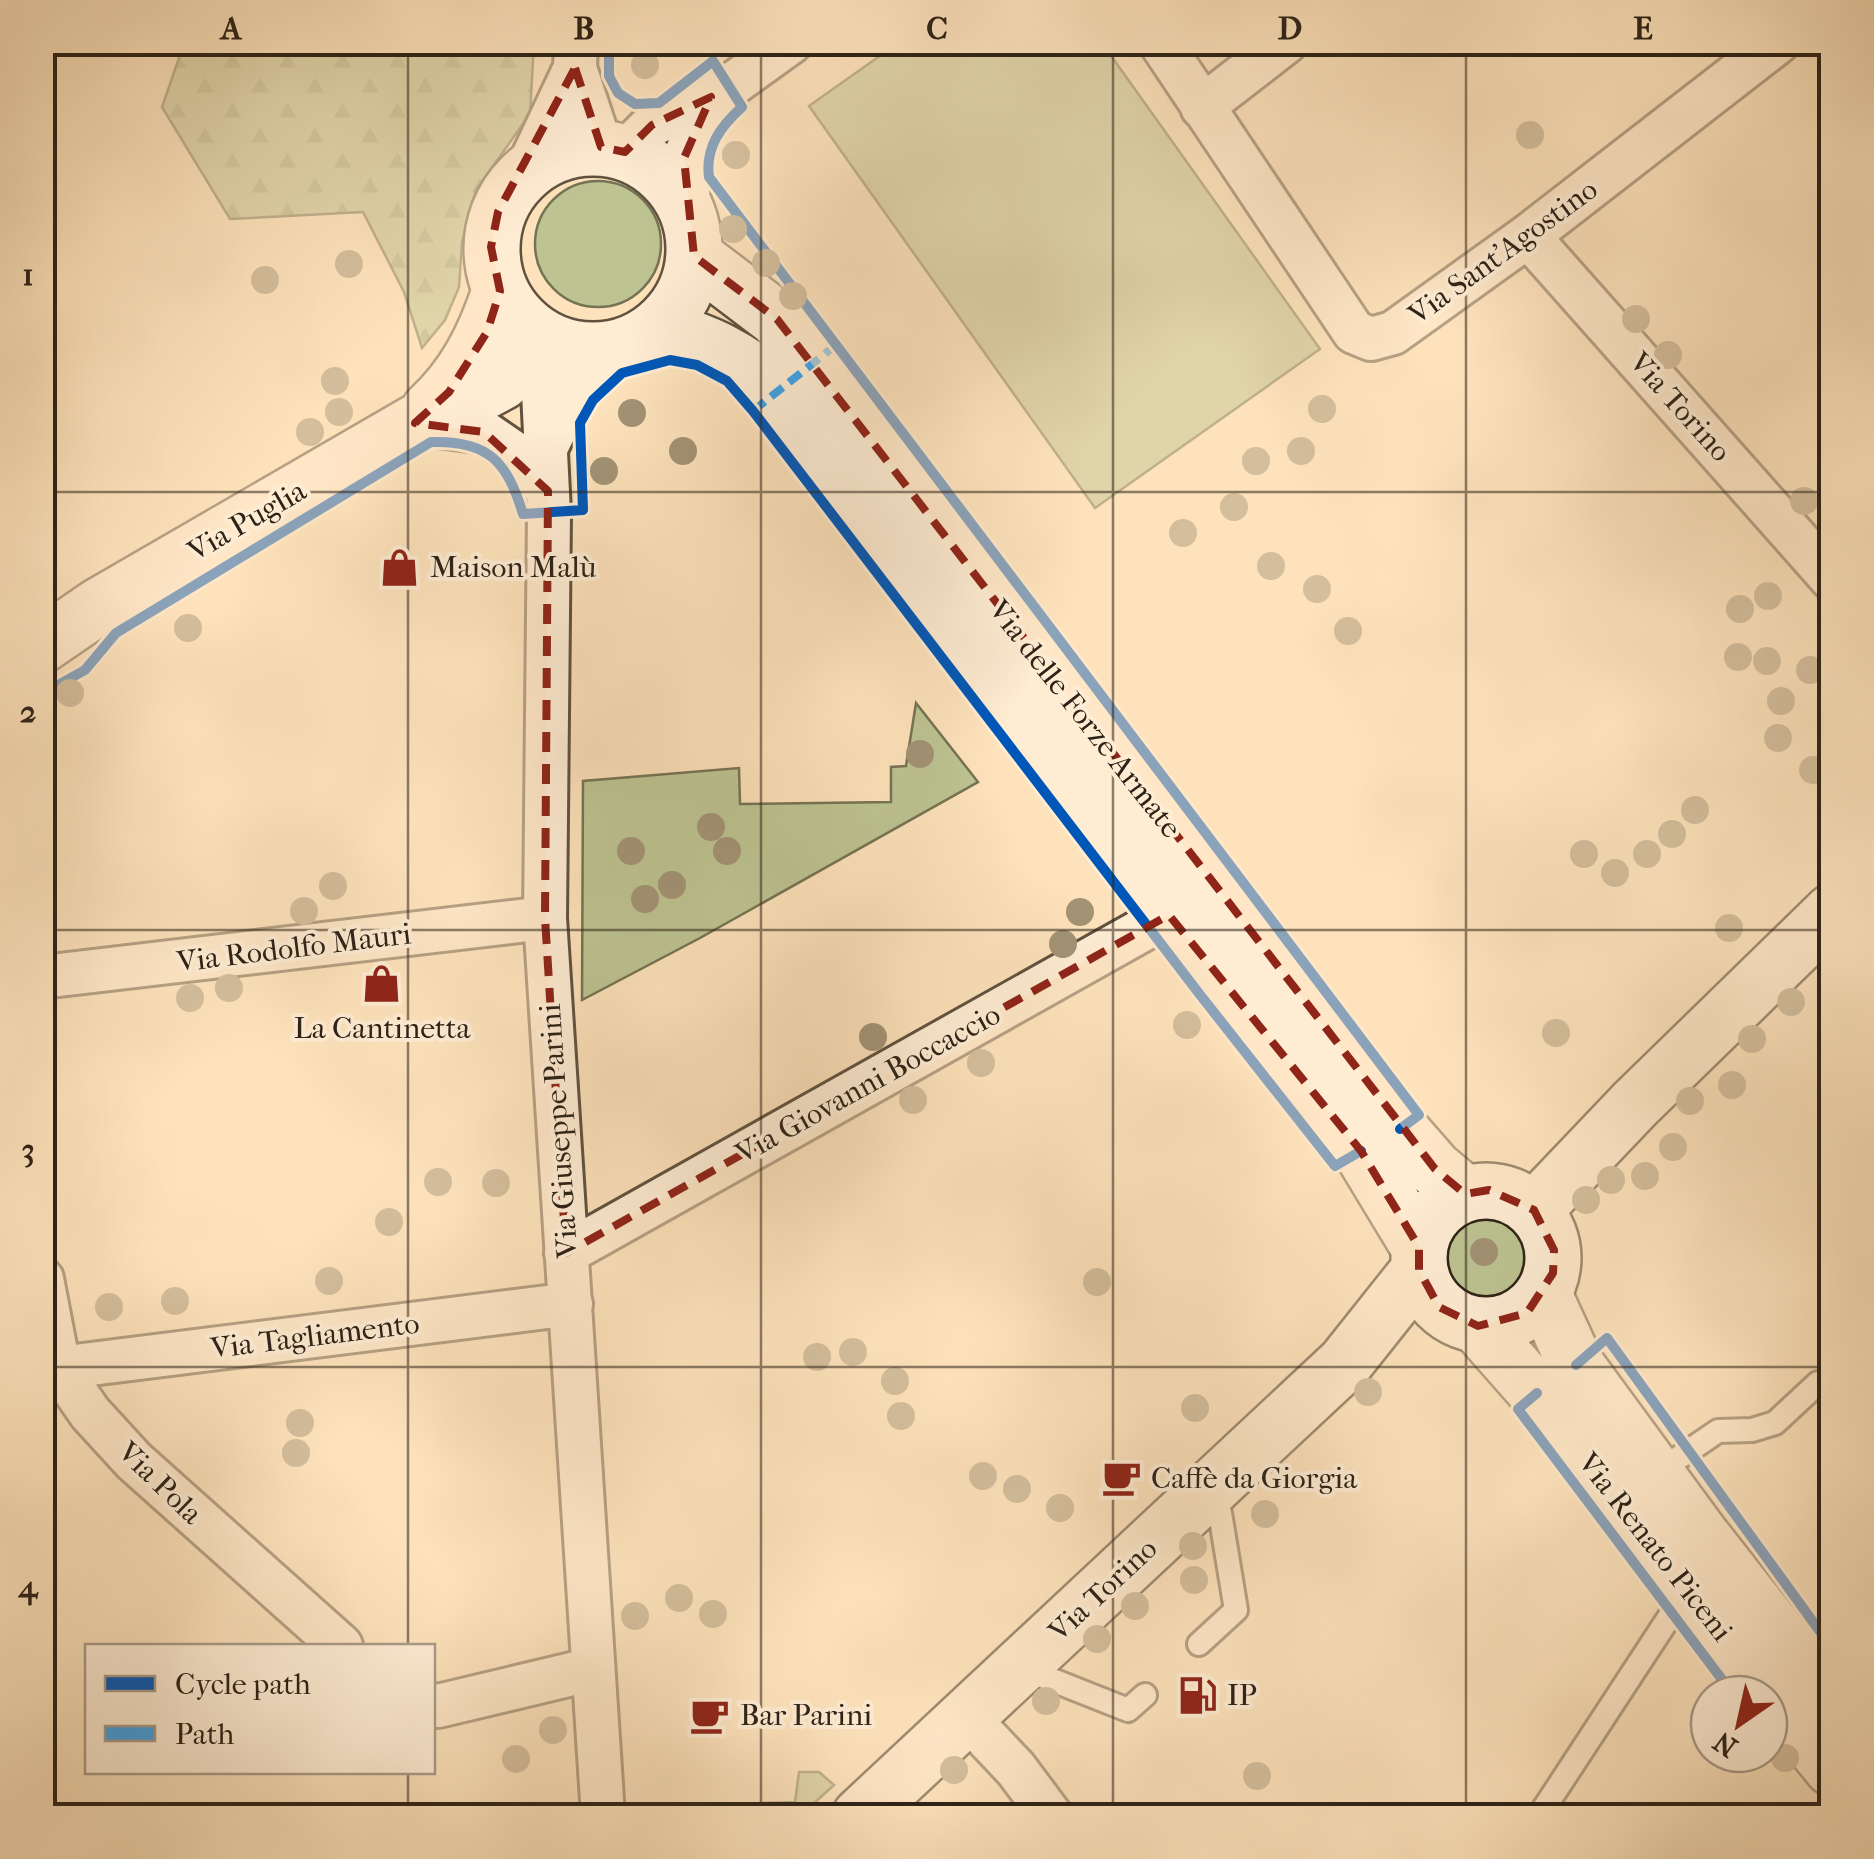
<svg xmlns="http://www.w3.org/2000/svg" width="1874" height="1859" font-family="'IM FELL French Canon',serif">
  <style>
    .grass { fill: #bdc492; stroke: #757354; stroke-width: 2.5 }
    .forest { fill: url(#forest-firs); stroke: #757354; stroke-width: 2.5 }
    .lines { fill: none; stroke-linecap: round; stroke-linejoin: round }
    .service-casing { stroke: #615240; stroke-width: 28 }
    .minor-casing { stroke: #615240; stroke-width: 48 }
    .tertiary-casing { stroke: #615240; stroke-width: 60 }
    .secondary-casing { stroke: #2d2217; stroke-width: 60 }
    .service { stroke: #feecd3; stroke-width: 22 }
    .minor { stroke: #feecd3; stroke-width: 42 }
    .tertiary { stroke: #feecd3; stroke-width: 55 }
    .secondary { stroke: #feecd3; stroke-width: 55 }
    .quiet { stroke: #3ea2ea; stroke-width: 8; stroke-dasharray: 15 8; stroke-linecap: butt }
    .cycleway-casing { stroke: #feecd3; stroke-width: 16 }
    .cycleway { stroke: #0057b8; stroke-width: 10 }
    .tree { fill: #a29375 }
    .marked { fill: none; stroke: #8f2418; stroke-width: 8; stroke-dasharray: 20 12; stroke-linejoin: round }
    .grid { fill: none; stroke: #2d2217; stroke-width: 2.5; stroke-opacity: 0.55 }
    .labels { text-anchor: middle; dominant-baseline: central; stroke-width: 8; stroke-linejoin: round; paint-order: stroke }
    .street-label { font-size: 30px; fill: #2d2217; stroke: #feecd3 }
    .poi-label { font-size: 30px; fill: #2d2217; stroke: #feecd3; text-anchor: start }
    .neatline { fill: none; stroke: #2d2217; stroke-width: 4 }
    .grid-label { font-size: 32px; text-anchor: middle; font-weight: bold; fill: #2d2217 }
  </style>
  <defs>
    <pattern id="forest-firs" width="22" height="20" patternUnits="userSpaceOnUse" patternTransform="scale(2.5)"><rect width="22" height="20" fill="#bdc492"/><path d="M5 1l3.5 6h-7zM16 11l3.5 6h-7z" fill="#a3a87d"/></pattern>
  </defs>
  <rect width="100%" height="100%" fill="#fde2bb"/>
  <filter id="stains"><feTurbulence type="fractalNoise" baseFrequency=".002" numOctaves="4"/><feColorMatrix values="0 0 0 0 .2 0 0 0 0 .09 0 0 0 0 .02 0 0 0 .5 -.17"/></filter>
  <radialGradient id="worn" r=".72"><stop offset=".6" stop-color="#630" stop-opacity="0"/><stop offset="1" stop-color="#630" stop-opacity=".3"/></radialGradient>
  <path class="grass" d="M 898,43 L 1102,43 L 1320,349 L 1095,508 L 809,106 Z
    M535 244a63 63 0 1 1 126 0a63 63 0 1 1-126 0Z
    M 916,703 L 978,782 L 700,938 L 582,1000 L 583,781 L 739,768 L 740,804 L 891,802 L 891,767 L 906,766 Z
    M1444 1259a42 42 0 1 1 84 0a42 42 0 1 1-84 0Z
    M 799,1772 L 819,1772 L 834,1785 L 800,1816 L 667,1816 L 666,1806 L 795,1802 Z"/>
  <path class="forest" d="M 171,43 L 534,43 L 530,114 L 476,190 L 462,242 L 459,287 L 445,320 L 422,348 L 404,292 L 363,212 L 230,219 L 162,107 L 179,58 Z"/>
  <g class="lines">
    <defs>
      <path id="service" d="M 1656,1473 L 1718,1431 L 1752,1430 L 1775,1423 L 1818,1383
        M 1199,1644 L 1236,1610 L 1216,1489
        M 1022,1668 L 1128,1710 L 1145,1695
        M 1539,1816 L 1687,1590"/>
      <path id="minor" d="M 576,42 L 575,68 L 601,147
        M 1160,42 L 1354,332 L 1371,339 L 1393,333 L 1528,236 L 1778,42
        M 1202,107 L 1286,42
        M 625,152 L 652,125 L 730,86 L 791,42
        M 534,165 L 533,157 L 575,68
        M 691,218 L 684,158 L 711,97
        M 1528,236 L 1832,579
        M 547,340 L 543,392 L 549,513 L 545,918 L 603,1816
        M 415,423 L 484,432 L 516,454 L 548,491
        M 548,444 L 579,380 L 608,350
        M 42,977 L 545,918
        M 566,1253 L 1169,915
        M 42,1279 L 59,1368 L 90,1413 L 134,1461 L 341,1646
        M 59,1368 L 571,1304
        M 432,1705 L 438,1706 L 593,1669
        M 966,1716 L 1016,1769 L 1051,1816"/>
      <path id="tertiary" d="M492 249a101 101 0 1 1 202 0a101 101 0 1 1-202 0Z
        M 694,256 L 777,319 L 1400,1129 L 1435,1169 L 1465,1194
        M 659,328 C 710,343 737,356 778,390 L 1169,915 L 1361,1151 L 1419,1247
        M 429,410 C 465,377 485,337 500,291
        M 42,645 L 99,606 L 415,423 L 453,408 L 502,382 L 543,338
        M 1544,1295 L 1576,1365 L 1700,1534 L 1832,1702
        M 1478,1326 L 1537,1393 L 1687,1590 L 1832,1768"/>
      <path id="secondary" d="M1419 1258a67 67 0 1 1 134 0a67 67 0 1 1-134 0Z
        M 1534,1210 L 1635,1104 L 1832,912
        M 860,1816 L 1345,1363 L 1419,1270"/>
    </defs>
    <use href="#service" class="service-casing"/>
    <use href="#minor" class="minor-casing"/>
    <use href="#tertiary" class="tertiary-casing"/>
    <use href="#secondary" class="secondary-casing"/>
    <use href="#service" class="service"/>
    <use href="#minor" class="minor"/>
    <use href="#tertiary" class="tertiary"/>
    <use href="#secondary" class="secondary"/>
    <path class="quiet" d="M 753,411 L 836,345"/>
    <defs>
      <path id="cycleway" d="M 592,42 L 609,45 L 609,76 L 618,93 L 635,104 L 659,103 L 713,61 L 742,107 C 721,126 705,147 709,177 L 1419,1115 L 1400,1129
        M 42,694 L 85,670 L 116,633 L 431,442 C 489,440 507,462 523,514 L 583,510 L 580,423 L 593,400 L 622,373 L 670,360 L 697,365 L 727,381 L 753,411 L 1201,996 L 1335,1166 L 1361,1151
        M 1576,1365 L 1607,1338 L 1832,1648
        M 1537,1393 L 1518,1409 L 1733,1694"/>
    </defs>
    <use href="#cycleway" class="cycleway-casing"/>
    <use href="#cycleway" class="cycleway"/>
  </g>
  <g class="tree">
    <circle cx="645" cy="65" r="14"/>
    <circle cx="1530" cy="135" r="14"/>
    <circle cx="736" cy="155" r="14"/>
    <circle cx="733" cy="229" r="14"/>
    <circle cx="766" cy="263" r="14"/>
    <circle cx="349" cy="264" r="14"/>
    <circle cx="265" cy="280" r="14"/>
    <circle cx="793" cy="296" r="14"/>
    <circle cx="1636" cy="319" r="14"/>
    <circle cx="1668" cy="355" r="14"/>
    <circle cx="335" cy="381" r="14"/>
    <circle cx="1322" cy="409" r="14"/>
    <circle cx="339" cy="412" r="14"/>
    <circle cx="632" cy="413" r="14"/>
    <circle cx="310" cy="432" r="14"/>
    <circle cx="683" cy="451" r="14"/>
    <circle cx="1301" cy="451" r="14"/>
    <circle cx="1256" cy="461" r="14"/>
    <circle cx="604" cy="471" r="14"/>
    <circle cx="1804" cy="501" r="14"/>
    <circle cx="1234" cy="507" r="14"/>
    <circle cx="1183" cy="533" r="14"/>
    <circle cx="1271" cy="566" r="14"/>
    <circle cx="1317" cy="589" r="14"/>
    <circle cx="1768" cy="596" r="14"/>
    <circle cx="1740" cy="609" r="14"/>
    <circle cx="188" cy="628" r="14"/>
    <circle cx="1348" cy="631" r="14"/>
    <circle cx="1738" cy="657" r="14"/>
    <circle cx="1767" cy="661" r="14"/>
    <circle cx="1810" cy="670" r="14"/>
    <circle cx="70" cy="693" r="14"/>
    <circle cx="1781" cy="701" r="14"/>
    <circle cx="1778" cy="738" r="14"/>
    <circle cx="920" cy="754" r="14"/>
    <circle cx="1813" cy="770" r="14"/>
    <circle cx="1695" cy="810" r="14"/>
    <circle cx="711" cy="827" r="14"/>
    <circle cx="1672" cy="834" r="14"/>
    <circle cx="631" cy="851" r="14"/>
    <circle cx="727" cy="851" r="14"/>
    <circle cx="1584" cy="854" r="14"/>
    <circle cx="1647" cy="854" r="14"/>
    <circle cx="1615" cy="873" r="14"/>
    <circle cx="672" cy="885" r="14"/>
    <circle cx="333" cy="886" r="14"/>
    <circle cx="645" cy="899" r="14"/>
    <circle cx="304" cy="911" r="14"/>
    <circle cx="1080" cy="912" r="14"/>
    <circle cx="1729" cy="928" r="14"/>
    <circle cx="1063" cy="944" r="14"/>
    <circle cx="229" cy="988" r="14"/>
    <circle cx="190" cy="998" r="14"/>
    <circle cx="1791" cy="1002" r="14"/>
    <circle cx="1187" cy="1025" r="14"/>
    <circle cx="1556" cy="1033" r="14"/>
    <circle cx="873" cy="1037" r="14"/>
    <circle cx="1752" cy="1039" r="14"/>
    <circle cx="981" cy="1063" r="14"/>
    <circle cx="1732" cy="1085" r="14"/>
    <circle cx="913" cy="1100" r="14"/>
    <circle cx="1690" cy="1101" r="14"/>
    <circle cx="1673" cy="1147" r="14"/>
    <circle cx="1645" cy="1176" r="14"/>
    <circle cx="1611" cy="1180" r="14"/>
    <circle cx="438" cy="1182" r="14"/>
    <circle cx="496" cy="1183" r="14"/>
    <circle cx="1586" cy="1200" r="14"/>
    <circle cx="389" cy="1222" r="14"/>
    <circle cx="1484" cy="1252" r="14"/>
    <circle cx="329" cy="1281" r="14"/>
    <circle cx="1097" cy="1282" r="14"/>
    <circle cx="175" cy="1301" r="14"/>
    <circle cx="109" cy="1307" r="14"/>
    <circle cx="853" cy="1352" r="14"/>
    <circle cx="817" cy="1357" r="14"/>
    <circle cx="895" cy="1381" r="14"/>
    <circle cx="1368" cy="1392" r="14"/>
    <circle cx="1195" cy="1408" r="14"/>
    <circle cx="901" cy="1416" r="14"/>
    <circle cx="300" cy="1423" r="14"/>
    <circle cx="296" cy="1453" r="14"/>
    <circle cx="983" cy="1476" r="14"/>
    <circle cx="1017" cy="1489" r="14"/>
    <circle cx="1060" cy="1508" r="14"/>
    <circle cx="1265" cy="1514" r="14"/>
    <circle cx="1193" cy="1546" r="14"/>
    <circle cx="1194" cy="1580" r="14"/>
    <circle cx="679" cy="1598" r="14"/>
    <circle cx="1135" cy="1606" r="14"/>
    <circle cx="713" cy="1614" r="14"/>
    <circle cx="635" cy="1616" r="14"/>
    <circle cx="1097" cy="1639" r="14"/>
    <circle cx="1046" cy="1701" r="14"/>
    <circle cx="553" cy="1730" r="14"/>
    <circle cx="1785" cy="1758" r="14"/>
    <circle cx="516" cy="1759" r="14"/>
    <circle cx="954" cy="1770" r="14"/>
    <circle cx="1257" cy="1776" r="14"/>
  </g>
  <path d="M0 0H1874V1859H0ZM 575,68 L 601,147 L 625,152 L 652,125 L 711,97 L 684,158 L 694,256 L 777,319 L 1435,1169 L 1465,1194 L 1489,1190 L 1534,1210 L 1554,1250 L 1553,1273 L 1527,1313 L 1478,1326 L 1439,1307 L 1419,1270 L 1419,1247 L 1361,1151 L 1169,915 L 566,1253 L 545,918 L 548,491 L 484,432 L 415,423 L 449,392 L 487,332 L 500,291 L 491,247 L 498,212 Z" fill="#fde2bb" fill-opacity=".55" fill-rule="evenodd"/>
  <path class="marked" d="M 575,68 L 601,147 L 625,152 L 652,125 L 711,97 L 684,158 L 694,256 L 777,319 L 1435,1169 L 1465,1194 L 1489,1190 L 1534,1210 L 1554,1250 L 1553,1273 L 1527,1313 L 1478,1326 L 1439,1307 L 1419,1270 L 1419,1247 L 1361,1151 L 1169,915 L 566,1253 L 545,918 L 548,491 L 484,432 L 415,423 L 449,392 L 487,332 L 500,291 L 491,247 L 498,212 Z"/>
  <path class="grid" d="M 408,42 L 408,1646M 761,42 L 761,1816M 1113,42 L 1113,1816M 1466,42 L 1466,1816M 42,492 L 1832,492M 42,930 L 1832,930M 42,1367 L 1832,1367M 408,1772 L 408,1816"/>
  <defs>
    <symbol id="shop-bare" viewBox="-9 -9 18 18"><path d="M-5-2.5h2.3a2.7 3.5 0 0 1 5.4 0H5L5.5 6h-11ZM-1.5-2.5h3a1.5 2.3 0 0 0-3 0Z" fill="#8f2418" stroke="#feecd3" stroke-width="2.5" paint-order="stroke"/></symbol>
    <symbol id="cafe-bare" viewBox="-9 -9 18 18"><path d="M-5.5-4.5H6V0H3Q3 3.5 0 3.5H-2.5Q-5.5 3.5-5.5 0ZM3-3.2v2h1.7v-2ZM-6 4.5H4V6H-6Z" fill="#8f2418" stroke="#feecd3" stroke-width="2.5" paint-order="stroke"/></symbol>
    <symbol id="fuel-bare" viewBox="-9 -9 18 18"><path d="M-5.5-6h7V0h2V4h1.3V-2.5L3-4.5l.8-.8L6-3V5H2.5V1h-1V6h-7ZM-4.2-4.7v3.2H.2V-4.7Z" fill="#8f2418" stroke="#feecd3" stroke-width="2.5" paint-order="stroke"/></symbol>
  </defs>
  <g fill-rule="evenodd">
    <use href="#shop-bare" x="372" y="540" width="55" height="55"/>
    <use href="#shop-bare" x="354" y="956" width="55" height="55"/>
    <use href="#cafe-bare" x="1094" y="1450" width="55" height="55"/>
    <use href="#fuel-bare" x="1170" y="1668" width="55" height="55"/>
    <use href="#cafe-bare" x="682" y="1688" width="55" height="55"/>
  </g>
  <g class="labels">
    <g class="street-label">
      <text transform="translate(1503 252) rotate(-36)">Via Sant'Agostino</text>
      <text transform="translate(1680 407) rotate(48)">Via Torino</text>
      <text transform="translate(247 521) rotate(-30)">Via Puglia</text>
      <text transform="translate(1085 719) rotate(52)">Via delle Forze Armate</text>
      <text transform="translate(294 948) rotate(-7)">Via Rodolfo Mauri</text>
      <text transform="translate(868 1084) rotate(-29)">Via Giovanni Boccaccio</text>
      <text transform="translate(559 1131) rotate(-94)">Via Giuseppe Parini</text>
      <text transform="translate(315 1336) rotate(-7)">Via Tagliamento</text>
      <text transform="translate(160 1483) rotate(44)">Via Pola</text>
      <text transform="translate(1655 1547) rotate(52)">Via Renato Piceni</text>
      <text transform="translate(1103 1590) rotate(-43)">Via Torino</text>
    </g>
    <g class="poi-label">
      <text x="430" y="567">Maison Malù</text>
      <text x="382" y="1028" text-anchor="middle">La Cantinetta</text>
      <text x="1151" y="1478">Caffè da Giorgia</text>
      <text x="1227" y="1695">IP</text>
      <text x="740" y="1715">Bar Parini</text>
    </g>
  </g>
  <rect width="1874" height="1859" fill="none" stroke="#fde2bb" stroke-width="110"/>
  <rect x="85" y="1644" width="350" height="130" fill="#feecd3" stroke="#aa9b88" stroke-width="2.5"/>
  <rect x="105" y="1676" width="50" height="15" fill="#0057b8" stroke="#aa9b88" stroke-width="2.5"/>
  <text x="175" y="1694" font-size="30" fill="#2d2217">Cycle path</text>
  <rect x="105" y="1726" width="50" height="15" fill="#3ea2ea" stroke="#aa9b88" stroke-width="2.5"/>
  <text x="175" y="1744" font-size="30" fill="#2d2217">Path</text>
  <g transform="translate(1739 1724) rotate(214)"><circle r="48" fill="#feecd3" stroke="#aa9b88" stroke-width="2.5"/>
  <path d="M0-8L18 38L0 25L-18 38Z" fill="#8f2418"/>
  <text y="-15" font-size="28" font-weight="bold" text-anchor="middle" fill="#2d2217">N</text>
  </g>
  <rect x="55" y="55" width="1764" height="1749" class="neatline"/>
  <g class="grid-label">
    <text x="231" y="39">A</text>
    <text x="584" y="39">B</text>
    <text x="937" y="39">C</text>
    <text x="1290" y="39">D</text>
    <text x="1643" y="39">E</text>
    <text x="28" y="285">1</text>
    <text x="28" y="722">2</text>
    <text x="28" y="1160">3</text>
    <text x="28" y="1597">4</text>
  </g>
  <rect width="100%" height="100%" filter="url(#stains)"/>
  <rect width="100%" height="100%" fill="url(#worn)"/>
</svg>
